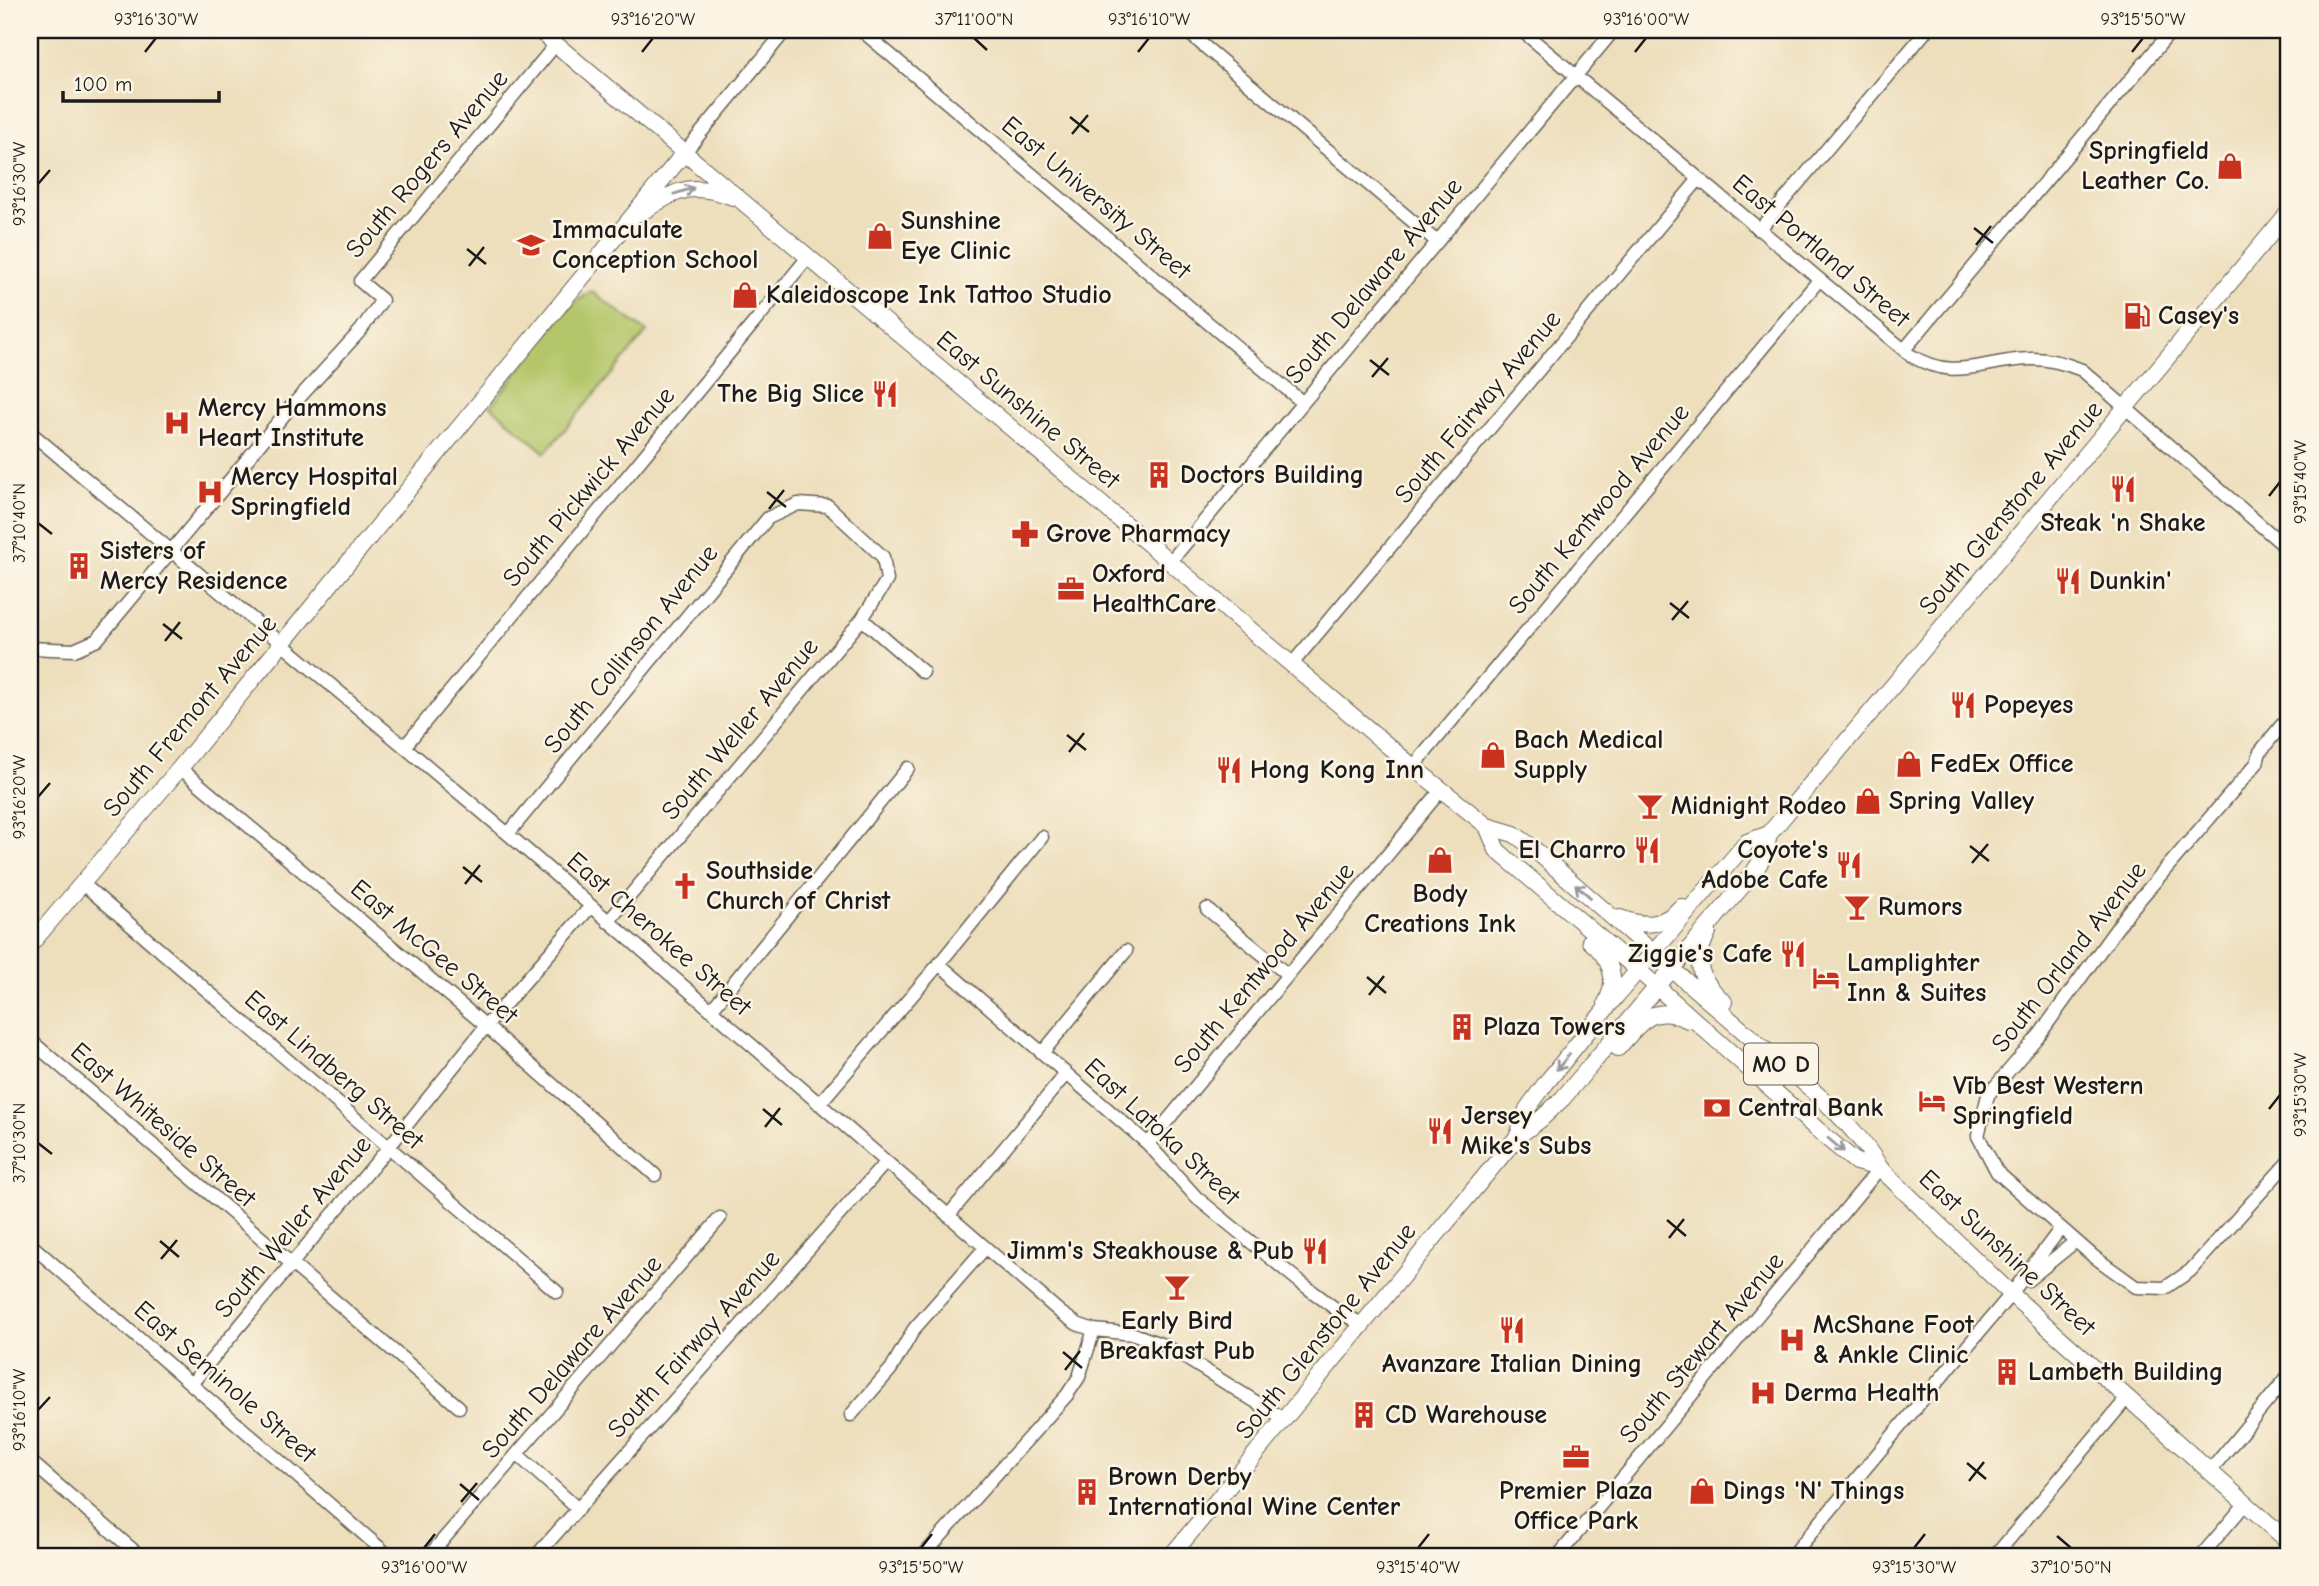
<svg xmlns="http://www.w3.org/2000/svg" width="2319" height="1586" font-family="'Comic Neue',sans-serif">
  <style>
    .green { fill: #b4c669; stroke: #687142; stroke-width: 2 }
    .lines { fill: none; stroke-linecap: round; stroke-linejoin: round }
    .minor-casing { stroke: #656054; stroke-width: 15 }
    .major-casing { stroke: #656054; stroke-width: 18 }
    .minor { stroke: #fff; stroke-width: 12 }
    .major { stroke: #fff; stroke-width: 16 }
    .oneway { stroke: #999 }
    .ticks { fill: none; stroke: #1c1c1c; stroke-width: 2.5 }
    .labels { text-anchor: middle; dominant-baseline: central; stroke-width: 5; stroke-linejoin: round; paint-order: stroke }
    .shield { fill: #fcf5e5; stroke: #5f5d58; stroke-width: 2 }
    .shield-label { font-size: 24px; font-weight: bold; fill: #1c1c1c }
    .poi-label { font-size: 26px; font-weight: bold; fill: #1c1c1c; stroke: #fcf5e5; text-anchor: start }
    .street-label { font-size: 26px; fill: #1c1c1c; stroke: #fcf5e5 }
    .neatline { fill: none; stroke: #1c1c1c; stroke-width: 2.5 }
    .ticks-label { font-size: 18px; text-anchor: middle; fill: #1c1c1c }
  </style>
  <rect width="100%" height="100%" fill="#fcf5e5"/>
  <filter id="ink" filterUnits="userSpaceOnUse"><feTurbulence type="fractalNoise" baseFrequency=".0143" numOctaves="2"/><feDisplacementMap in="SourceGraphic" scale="14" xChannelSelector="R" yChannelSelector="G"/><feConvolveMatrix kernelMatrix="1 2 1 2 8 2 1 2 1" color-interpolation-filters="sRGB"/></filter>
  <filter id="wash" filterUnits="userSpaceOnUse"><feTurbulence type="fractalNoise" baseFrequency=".00686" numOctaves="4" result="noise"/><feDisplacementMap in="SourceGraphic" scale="28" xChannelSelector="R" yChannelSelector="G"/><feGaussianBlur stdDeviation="1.57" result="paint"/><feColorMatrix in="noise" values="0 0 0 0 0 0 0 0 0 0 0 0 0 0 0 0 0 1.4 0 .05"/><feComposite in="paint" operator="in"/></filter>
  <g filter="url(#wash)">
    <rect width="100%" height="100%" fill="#eddebc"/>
    <path class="green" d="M 591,291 L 647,332 L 545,453 L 491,406 L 567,309 Z"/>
  </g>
  <g filter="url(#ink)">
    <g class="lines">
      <defs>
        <path id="minor" d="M 861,30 L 1302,402
          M 1185,30 L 1436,241
          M 1521,30 L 1910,355 C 1955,383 1983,360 2030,359 C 2049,358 2065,363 2082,370 L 2289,550
          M 685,152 L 786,30
          M 1759,230 L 1927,30
          M 1904,350 L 2172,30
          M 30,432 L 508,834 L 1061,1313 L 1077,1324 L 1094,1330 L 1134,1334 L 1166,1346 L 1285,1420
          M 1170,562 L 1614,30
          M 862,619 L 923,672
          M 30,648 L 74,650 L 97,640 L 289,409 L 361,330 L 382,300 L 360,281 L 556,44
          M 1292,664 L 1699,179
          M 2289,716 L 2260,752 L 2257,763 L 2127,914 L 2040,1034 L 1988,1095 L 1978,1136 L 1997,1172 L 2093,1256 L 2136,1287 L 2165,1288 L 2190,1271 L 2289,1161
          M 405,746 L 809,256
          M 1414,766 L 1819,280
          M 180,768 L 486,1026 L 655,1175
          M 508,834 L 768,518 L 798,504 L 828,506 L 883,557 L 887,580 L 862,619 L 608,922
          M 82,883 L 557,1292
          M 1207,909 L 1288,975
          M 939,964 L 1148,1144 L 1197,1198 L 1300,1282 L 1341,1313 L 1362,1324
          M 712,1009 L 908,768
          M 30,1040 L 459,1407
          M 1043,1052 L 1126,951
          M 819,1104 L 939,964 L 1042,837
          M 1148,1144 L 1442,789
          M 948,1216 L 1066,1074
          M 30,1244 L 389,1556
          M 2028,1280 L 2076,1241
          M 192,1383 L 389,1147 L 486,1026 L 591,906
          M 851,1415 L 891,1369 L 914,1329 L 985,1248
          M 518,1455 L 578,1509
          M 30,1461 L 140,1556
          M 2210,1471 L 2289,1375
          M 429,1556 L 720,1218
          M 536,1556 L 886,1162
          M 923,1556 L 1067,1395 L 1079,1377 L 1094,1330
          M 1558,1556 L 1880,1168
          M 1792,1556 L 2011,1294 L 2061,1228
          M 1995,1556 L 2128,1397
          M 2201,1556 L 2246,1503"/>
        <path id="major" d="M 539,30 L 1412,766 L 1487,826 L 1514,834 L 1528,844 C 1602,908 1676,972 1749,1036 C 1794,1075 1851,1117 1880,1168 L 2011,1294 L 2289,1542
          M 640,213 C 678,190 689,181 733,197
          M 1487,826 L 1497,850 L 1506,858 L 1638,970 L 1828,1139 L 1856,1162 L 1880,1168
          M 1620,918 C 1644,927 1663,927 1681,907
          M 1708,932 C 1692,963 1700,980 1724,1002
          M 1590,941 C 1610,958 1619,978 1606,1003
          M 30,945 L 180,768 L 685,152
          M 1618,1048 C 1640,1023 1653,1002 1688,1020
          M 1518,1136 L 1527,1109 L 1546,1083 L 1617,995 L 1747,842 L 1769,834
          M 1171,1556 L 1518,1136 L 1541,1119 L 1563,1098 L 1754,872 L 1765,854 L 1769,834 L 2289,212"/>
      </defs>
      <use href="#minor" class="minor-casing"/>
      <use href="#major" class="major-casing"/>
      <use href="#minor" class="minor"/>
      <use href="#major" class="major"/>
    </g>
    <defs><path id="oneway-shaft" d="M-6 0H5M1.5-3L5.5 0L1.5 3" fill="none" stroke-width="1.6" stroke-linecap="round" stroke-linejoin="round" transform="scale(1.75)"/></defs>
    <g class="oneway">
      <use href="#oneway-shaft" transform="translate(684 191) rotate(-17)"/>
      <use href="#oneway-shaft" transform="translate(1583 891) rotate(-139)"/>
      <use href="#oneway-shaft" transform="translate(1563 1062) rotate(129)"/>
      <use href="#oneway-shaft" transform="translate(1836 1145) rotate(40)"/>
    </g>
  </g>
  <path class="ticks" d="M 974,38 L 987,50M 145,52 L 156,38M 642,52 L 653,38M 1138,52 L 1149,38M 1635,52 L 1646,38M 2132,52 L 2143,38M 1070,117 L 1089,132M 1072,134 L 1088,115M 38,184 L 50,170M 1974,228 L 1993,243M 1976,245 L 1991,226M 467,249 L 486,264M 469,266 L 484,247M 1370,360 L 1389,375M 1372,377 L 1388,358M 767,492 L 786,507M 2269,496 L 2280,482M 769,509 L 784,490M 38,523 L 52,534M 1670,603 L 1689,618M 1672,620 L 1688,601M 163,624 L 182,639M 165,641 L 180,622M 1067,735 L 1086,750M 1069,752 L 1084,733M 38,797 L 50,783M 1970,846 L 1989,861M 1972,863 L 1988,844M 463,867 L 482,882M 465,884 L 480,865M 1367,977 L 1386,993M 1369,995 L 1384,976M 763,1109 L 782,1125M 2269,1109 L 2280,1095M 765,1127 L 780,1108M 38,1143 L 52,1154M 1667,1220 L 1686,1236M 1669,1238 L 1684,1219M 160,1241 L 179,1257M 161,1259 L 177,1240M 1063,1352 L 1082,1368M 1065,1370 L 1080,1351M 38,1410 L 50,1397M 1967,1463 L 1986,1479M 1969,1481 L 1984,1462M 460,1484 L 479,1500M 461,1502 L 477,1483M 2057,1536 L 2071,1548M 424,1548 L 435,1534M 921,1548 L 932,1534M 1418,1548 L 1429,1534M 1914,1548 L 1925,1534"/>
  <defs>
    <symbol id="shop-bare" viewBox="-9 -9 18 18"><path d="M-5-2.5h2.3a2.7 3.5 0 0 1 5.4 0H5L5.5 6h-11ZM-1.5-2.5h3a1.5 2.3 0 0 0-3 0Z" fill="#c8321e" stroke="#fcf5e5" stroke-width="2.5" paint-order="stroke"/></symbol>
    <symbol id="school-bare" viewBox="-9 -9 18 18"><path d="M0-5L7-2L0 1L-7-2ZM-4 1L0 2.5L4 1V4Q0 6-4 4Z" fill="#c8321e" stroke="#fcf5e5" stroke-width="2.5" paint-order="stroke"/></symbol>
    <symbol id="fuel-bare" viewBox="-9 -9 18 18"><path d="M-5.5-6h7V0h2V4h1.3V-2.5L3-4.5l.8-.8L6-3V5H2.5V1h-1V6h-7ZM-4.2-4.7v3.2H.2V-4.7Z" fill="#c8321e" stroke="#fcf5e5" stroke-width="2.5" paint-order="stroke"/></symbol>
    <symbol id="restaurant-bare" viewBox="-9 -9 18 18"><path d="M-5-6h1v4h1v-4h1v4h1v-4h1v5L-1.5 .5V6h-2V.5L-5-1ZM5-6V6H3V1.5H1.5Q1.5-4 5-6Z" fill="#c8321e" stroke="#fcf5e5" stroke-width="2.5" paint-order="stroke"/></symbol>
    <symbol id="hospital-bare" viewBox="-9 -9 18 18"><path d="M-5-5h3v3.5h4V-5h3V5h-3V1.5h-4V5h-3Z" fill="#c8321e" stroke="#fcf5e5" stroke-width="2.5" paint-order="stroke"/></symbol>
    <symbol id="building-bare" viewBox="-9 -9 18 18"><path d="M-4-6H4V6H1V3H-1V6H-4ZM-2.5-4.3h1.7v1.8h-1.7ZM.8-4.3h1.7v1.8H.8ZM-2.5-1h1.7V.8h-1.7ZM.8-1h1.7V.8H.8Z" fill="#c8321e" stroke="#fcf5e5" stroke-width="2.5" paint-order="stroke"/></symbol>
    <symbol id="pharmacy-bare" viewBox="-9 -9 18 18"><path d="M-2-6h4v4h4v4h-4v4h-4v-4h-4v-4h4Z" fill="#c8321e" stroke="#fcf5e5" stroke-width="2.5" paint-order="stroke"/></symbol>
    <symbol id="office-bare" viewBox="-9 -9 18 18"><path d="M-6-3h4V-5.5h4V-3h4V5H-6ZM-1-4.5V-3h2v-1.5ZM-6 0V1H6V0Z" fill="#c8321e" stroke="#fcf5e5" stroke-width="2.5" paint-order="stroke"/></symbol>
    <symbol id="bar-bare" viewBox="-9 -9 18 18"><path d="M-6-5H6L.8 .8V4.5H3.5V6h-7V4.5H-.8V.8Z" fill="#c8321e" stroke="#fcf5e5" stroke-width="2.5" paint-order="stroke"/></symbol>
    <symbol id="church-bare" viewBox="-9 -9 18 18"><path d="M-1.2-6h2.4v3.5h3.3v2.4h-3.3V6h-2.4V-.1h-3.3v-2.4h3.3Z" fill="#c8321e" stroke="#fcf5e5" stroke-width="2.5" paint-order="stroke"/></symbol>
    <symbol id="hotel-bare" viewBox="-9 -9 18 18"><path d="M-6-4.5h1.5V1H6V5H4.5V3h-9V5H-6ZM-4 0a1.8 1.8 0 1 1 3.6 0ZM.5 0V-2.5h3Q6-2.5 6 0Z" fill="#c8321e" stroke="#fcf5e5" stroke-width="2.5" paint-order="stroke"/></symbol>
    <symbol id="bank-bare" viewBox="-9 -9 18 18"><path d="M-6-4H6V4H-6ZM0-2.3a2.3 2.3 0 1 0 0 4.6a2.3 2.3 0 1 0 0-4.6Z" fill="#c8321e" stroke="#fcf5e5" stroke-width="2.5" paint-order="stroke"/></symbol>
  </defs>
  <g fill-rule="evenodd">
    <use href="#shop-bare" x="2211" y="147" width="38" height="38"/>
    <use href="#shop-bare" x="861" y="217" width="38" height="38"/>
    <use href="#school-bare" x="512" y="226" width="38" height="38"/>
    <use href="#shop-bare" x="726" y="276" width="38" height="38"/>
    <use href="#fuel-bare" x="2118" y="297" width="38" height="38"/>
    <use href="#restaurant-bare" x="866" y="375" width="38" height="38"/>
    <use href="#hospital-bare" x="158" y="404" width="38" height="38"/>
    <use href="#building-bare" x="1140" y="456" width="38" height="38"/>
    <use href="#restaurant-bare" x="2104" y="470" width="38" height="38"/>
    <use href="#hospital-bare" x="191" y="473" width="38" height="38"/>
    <use href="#pharmacy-bare" x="1006" y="515" width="38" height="38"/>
    <use href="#building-bare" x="60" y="547" width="38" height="38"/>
    <use href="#restaurant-bare" x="2049" y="562" width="38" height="38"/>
    <use href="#office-bare" x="1052" y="570" width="38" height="38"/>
    <use href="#restaurant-bare" x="1944" y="686" width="38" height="38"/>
    <use href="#shop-bare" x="1474" y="736" width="38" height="38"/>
    <use href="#shop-bare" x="1890" y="745" width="38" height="38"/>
    <use href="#restaurant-bare" x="1210" y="751" width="38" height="38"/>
    <use href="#shop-bare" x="1849" y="782" width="38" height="38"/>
    <use href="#bar-bare" x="1631" y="787" width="38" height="38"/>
    <use href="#restaurant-bare" x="1628" y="831" width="38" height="38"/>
    <use href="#shop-bare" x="1421" y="841" width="38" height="38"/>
    <use href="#restaurant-bare" x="1830" y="846" width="38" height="38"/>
    <use href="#church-bare" x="666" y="867" width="38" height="38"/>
    <use href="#bar-bare" x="1838" y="888" width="38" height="38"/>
    <use href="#restaurant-bare" x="1774" y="935" width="38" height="38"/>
    <use href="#hotel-bare" x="1807" y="959" width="38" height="38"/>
    <use href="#building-bare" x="1443" y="1008" width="38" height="38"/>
    <use href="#hotel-bare" x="1913" y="1082" width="38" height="38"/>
    <use href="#bank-bare" x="1698" y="1089" width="38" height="38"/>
    <use href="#restaurant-bare" x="1421" y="1112" width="38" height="38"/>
    <use href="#restaurant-bare" x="1296" y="1232" width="38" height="38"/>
    <use href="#bar-bare" x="1158" y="1268" width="38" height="38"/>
    <use href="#restaurant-bare" x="1493" y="1311" width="38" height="38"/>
    <use href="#hospital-bare" x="1773" y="1321" width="38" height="38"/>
    <use href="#building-bare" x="1988" y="1353" width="38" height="38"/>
    <use href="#hospital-bare" x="1744" y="1374" width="38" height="38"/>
    <use href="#building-bare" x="1345" y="1396" width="38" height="38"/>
    <use href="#office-bare" x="1557" y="1438" width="38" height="38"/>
    <use href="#shop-bare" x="1683" y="1472" width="38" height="38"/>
    <use href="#building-bare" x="1068" y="1473" width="38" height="38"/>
  </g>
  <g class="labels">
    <rect class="shield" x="1744" y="1043.5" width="74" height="41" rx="5"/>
    <g class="shield-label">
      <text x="1781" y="1064">MO D</text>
    </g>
    <g class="poi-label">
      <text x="2209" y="151" text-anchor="end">Springfield<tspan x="2209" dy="30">Leather Co.</tspan></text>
      <text x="901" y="221">Sunshine<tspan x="901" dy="30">Eye Clinic</tspan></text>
      <text x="552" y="230">Immaculate<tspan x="552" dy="30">Conception School</tspan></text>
      <text x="766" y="295">Kaleidoscope Ink Tattoo Studio</text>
      <text x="2158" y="316">Casey's</text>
      <text x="864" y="394" text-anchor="end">The Big Slice</text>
      <text x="198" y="408">Mercy Hammons<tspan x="198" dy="30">Heart Institute</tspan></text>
      <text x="1180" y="475">Doctors Building</text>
      <text x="231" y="477">Mercy Hospital<tspan x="231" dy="30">Springfield</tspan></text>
      <text x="2123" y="523" text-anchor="middle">Steak 'n Shake</text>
      <text x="1046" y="534">Grove Pharmacy</text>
      <text x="100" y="551">Sisters of<tspan x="100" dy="30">Mercy Residence</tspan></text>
      <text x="1092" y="574">Oxford<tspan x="1092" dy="30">HealthCare</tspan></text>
      <text x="2089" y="581">Dunkin'</text>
      <text x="1984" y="705">Popeyes</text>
      <text x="1514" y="740">Bach Medical<tspan x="1514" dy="30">Supply</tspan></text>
      <text x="1930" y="764">FedEx Office</text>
      <text x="1250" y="770">Hong Kong Inn</text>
      <text x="1889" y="801">Spring Valley</text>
      <text x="1671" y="806">Midnight Rodeo</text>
      <text x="1626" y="850" text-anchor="end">El Charro</text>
      <text x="1828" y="850" text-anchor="end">Coyote's<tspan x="1828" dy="30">Adobe Cafe</tspan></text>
      <text x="706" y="871">Southside<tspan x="706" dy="30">Church of Christ</tspan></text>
      <text x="1440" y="894" text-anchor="middle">Body<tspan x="1440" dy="30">Creations Ink</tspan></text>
      <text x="1878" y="907">Rumors</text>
      <text x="1772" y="954" text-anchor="end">Ziggie's Cafe</text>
      <text x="1847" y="963">Lamplighter<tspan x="1847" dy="30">Inn &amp; Suites</tspan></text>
      <text x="1483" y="1027">Plaza Towers</text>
      <text x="1953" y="1086">Vīb Best Western<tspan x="1953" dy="30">Springfield</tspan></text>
      <text x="1738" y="1108">Central Bank</text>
      <text x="1461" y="1116">Jersey<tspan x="1461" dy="30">Mike's Subs</tspan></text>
      <text x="1294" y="1251" text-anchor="end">Jimm's Steakhouse &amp; Pub</text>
      <text x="1177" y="1321" text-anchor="middle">Early Bird<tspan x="1177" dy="30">Breakfast Pub</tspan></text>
      <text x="1813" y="1325">McShane Foot<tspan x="1813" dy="30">&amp; Ankle Clinic</tspan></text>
      <text x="1512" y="1364" text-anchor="middle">Avanzare Italian Dining</text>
      <text x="2028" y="1372">Lambeth Building</text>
      <text x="1784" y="1393">Derma Health</text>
      <text x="1385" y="1415">CD Warehouse</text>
      <text x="1108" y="1477">Brown Derby<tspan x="1108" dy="30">International Wine Center</tspan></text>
      <text x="1576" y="1491" text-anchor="middle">Premier Plaza<tspan x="1576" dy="30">Office Park</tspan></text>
      <text x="1723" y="1491">Dings 'N' Things</text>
    </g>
    <g class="street-label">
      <text transform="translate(427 164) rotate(-50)">South Rogers Avenue</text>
      <text transform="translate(1096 198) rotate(40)">East University Street</text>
      <text transform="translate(1821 251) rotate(40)">East Portland Street</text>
      <text transform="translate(1374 281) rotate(-50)">South Delaware Avenue</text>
      <text transform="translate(1478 407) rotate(-50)">South Fairway Avenue</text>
      <text transform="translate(1028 410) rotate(40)">East Sunshine Street</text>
      <text transform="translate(589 487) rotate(-50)">South Pickwick Avenue</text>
      <text transform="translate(2011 508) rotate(-50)">South Glenstone Avenue</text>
      <text transform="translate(1599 509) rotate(-50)">South Kentwood Avenue</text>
      <text transform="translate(631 649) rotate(-51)">South Collinson Avenue</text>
      <text transform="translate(190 716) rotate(-50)">South Fremont Avenue</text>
      <text transform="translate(740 729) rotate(-50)">South Weller Avenue</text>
      <text transform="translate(659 934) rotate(41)">East Cherokee Street</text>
      <text transform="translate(434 952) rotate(40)">East McGee Street</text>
      <text transform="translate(2069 957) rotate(-52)">South Orland Avenue</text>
      <text transform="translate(1264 968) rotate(-50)">South Kentwood Avenue</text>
      <text transform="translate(334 1070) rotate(41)">East Lindberg Street</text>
      <text transform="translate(163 1125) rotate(41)">East Whiteside Street</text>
      <text transform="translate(1162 1132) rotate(43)">East Latoka Street</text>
      <text transform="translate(293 1227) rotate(-50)">South Weller Avenue</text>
      <text transform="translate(2007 1253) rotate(43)">East Sunshine Street</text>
      <text transform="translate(1326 1331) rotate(-51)">South Glenstone Avenue</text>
      <text transform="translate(694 1344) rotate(-48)">South Fairway Avenue</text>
      <text transform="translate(1702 1348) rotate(-50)">South Stewart Avenue</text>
      <text transform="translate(572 1357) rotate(-49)">South Delaware Avenue</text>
      <text transform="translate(225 1382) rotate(41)">East Seminole Street</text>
    </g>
  </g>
  <rect width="2319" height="1586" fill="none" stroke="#fcf5e5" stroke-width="77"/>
  <path d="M63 91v10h156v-10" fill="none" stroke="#1c1c1c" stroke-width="3.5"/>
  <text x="74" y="91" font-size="21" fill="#1c1c1c" stroke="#fcf5e5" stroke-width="5" paint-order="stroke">100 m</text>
  <rect x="38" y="38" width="2242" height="1510" class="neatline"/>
  <g class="ticks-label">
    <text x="156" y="25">93°16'30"W</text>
    <text x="653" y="25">93°16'20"W</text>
    <text x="974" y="25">37°11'00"N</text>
    <text x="1149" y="25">93°16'10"W</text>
    <text x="1646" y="25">93°16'00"W</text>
    <text x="2143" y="25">93°15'50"W</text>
    <text transform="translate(19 184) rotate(-90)" y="6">93°16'30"W</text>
    <text transform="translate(2300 482) rotate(-90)" y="6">93°15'40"W</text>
    <text transform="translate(19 523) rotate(-90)" y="6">37°10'40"N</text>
    <text transform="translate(19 797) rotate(-90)" y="6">93°16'20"W</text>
    <text transform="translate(2300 1095) rotate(-90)" y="6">93°15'30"W</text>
    <text transform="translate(19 1143) rotate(-90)" y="6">37°10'30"N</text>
    <text transform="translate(19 1410) rotate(-90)" y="6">93°16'10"W</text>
    <text x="424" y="1573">93°16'00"W</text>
    <text x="921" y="1573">93°15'50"W</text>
    <text x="1418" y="1573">93°15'40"W</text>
    <text x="1914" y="1573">93°15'30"W</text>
    <text x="2071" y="1573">37°10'50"N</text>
  </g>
</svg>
